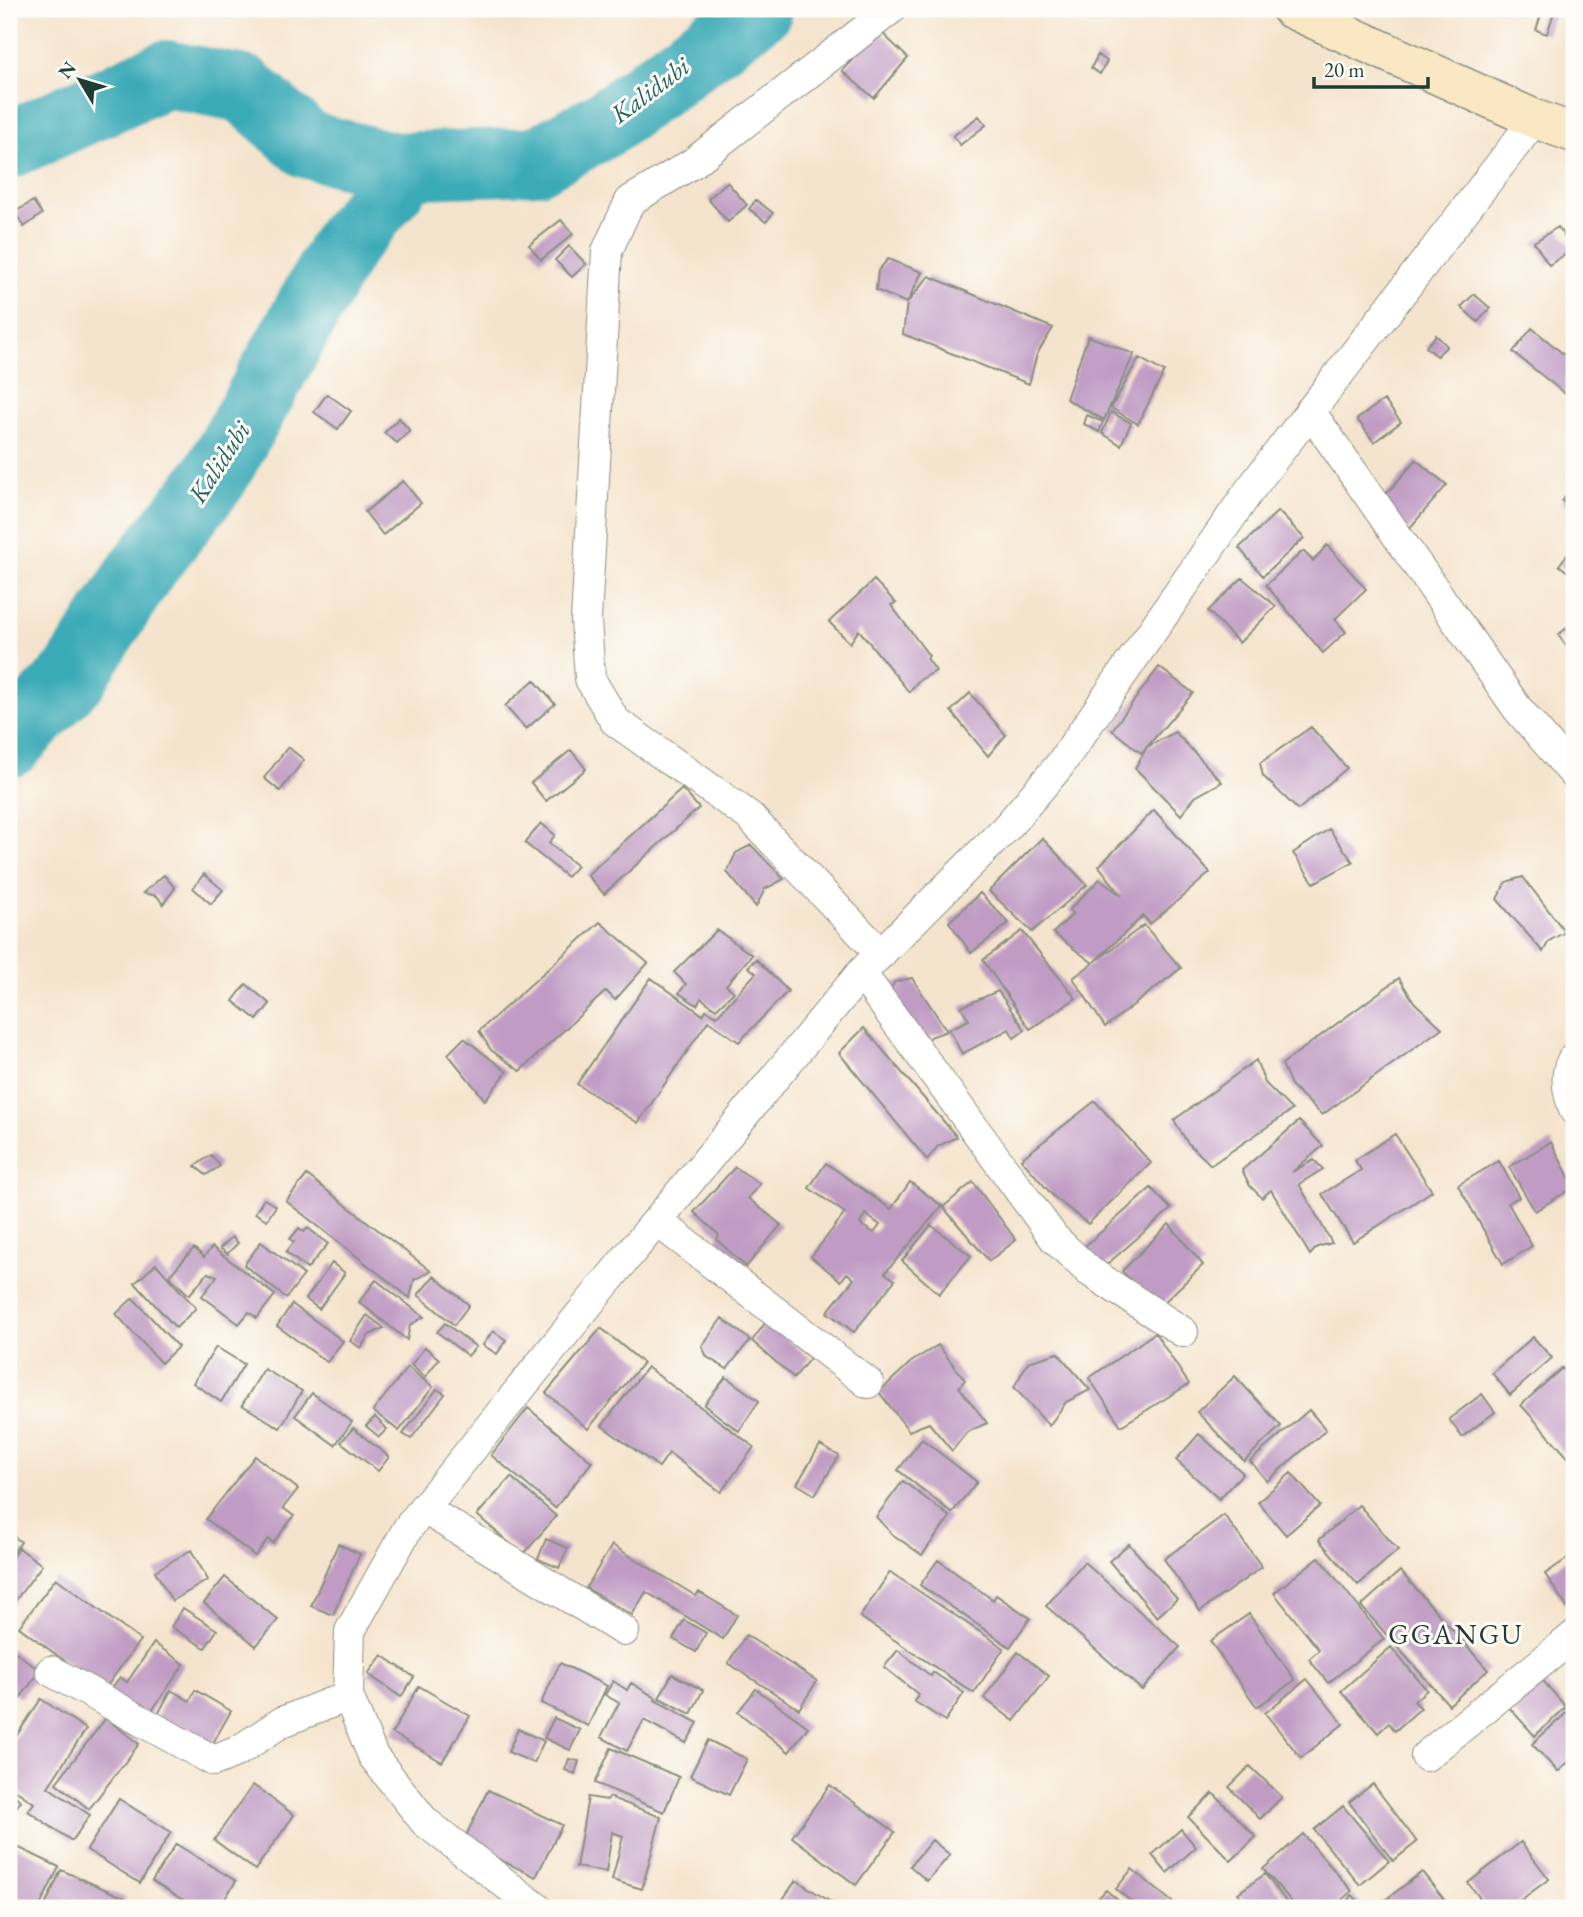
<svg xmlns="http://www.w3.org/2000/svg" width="1583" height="1917" font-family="'EB Garamond',serif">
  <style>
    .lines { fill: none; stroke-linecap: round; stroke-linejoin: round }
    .river { stroke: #3aaab7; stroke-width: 68 }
    .building { fill: #c09cc4; fill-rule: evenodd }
    .street-casing { stroke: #8a9080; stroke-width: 32 }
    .secondary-casing { stroke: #8a9080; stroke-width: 41 }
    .street { stroke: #fff; stroke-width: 30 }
    .secondary { stroke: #fae7c3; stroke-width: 38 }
    .labels { text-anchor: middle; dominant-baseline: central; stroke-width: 6; stroke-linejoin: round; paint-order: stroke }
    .water-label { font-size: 26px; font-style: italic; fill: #286362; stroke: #fdfcf7 }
    .quarter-label { font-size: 28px; letter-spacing: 2px; fill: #1f3d34; stroke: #fdfcf7 }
  </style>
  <rect width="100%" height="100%" fill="#fdfcf7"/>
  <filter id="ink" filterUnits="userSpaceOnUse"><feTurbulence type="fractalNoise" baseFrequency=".0143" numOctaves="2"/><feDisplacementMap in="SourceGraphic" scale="14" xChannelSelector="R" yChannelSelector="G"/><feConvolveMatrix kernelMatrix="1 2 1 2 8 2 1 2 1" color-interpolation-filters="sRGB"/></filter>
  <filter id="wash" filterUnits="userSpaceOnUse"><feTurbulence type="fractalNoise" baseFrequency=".00686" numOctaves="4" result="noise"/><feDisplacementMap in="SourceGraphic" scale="28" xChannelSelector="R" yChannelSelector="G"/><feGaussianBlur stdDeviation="1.57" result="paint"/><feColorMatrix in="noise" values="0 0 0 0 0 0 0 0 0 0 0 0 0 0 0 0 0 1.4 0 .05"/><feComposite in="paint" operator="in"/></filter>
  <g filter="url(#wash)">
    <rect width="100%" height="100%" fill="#f5e4cd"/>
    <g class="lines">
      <path class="river" d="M 9,145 L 166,74 L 244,89 L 308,145 L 395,166 L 536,161 L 606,123 L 759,9
        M 9,744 L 75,675 L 143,568 L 214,478 L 344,245 L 409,166"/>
    </g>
    <g id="blocks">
      <path class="building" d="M 1543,9 L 1555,9 L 1547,34 L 1536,30 Z
        M 879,30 L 908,58 L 874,98 L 842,71 Z
        M 1098,55 L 1107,61 L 1100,74 L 1091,68 Z
        M 979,116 L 986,125 L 960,145 L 953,136 Z
        M 727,182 L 747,205 L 728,222 L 708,199 Z
        M 756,200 L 773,213 L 766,222 L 749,209 Z
        M 33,201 L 42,214 L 24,227 L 15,212 Z
        M 561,220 L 573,234 L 541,260 L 529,245 Z
        M 1558,227 L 1573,249 L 1549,265 L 1534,242 Z
        M 569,246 L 586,264 L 572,277 L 555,260 Z
        M 888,259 L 922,272 L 907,303 L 929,276 L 1053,328 L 1037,354 L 1029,384 L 903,334 L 907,303 L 876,290 L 878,271 Z
        M 1474,294 L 1490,308 L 1478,322 L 1461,307 Z
        M 1532,328 L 1574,363 L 1574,401 L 1513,352 Z
        M 1436,335 L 1447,346 L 1437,356 L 1426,347 Z
        M 1088,336 L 1134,354 L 1104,420 L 1066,399 Z
        M 1139,358 L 1164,372 L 1138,424 L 1111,408 Z
        M 327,394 L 351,411 L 338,429 L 314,412 Z
        M 1384,400 L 1401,422 L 1374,442 L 1357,419 Z
        M 1111,412 L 1131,423 L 1121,445 L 1102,433 Z
        M 1087,415 L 1103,422 L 1099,432 L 1084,424 Z
        M 399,418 L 410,431 L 397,443 L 384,433 Z
        M 1416,460 L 1447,485 L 1408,530 L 1380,501 Z
        M 403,481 L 421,503 L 383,535 L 365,512 Z
        M 1574,486 L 1574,511 L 1562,501 Z
        M 1278,511 L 1304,538 L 1263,576 L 1239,548 Z
        M 1327,545 L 1366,589 L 1335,619 L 1346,632 L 1323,653 L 1266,585 L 1303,551 L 1313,561 Z
        M 1574,546 L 1574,577 L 1559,565 Z
        M 1242,578 L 1276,606 L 1239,643 L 1208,611 Z
        M 874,580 L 896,603 L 891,605 L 929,656 L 927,658 L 936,671 L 918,681 L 909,692 L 859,630 L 850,643 L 829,622 Z
        M 1574,622 L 1574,656 L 1558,635 Z
        M 1159,667 L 1193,693 L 1147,747 L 1175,732 L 1222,782 L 1195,797 L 1181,815 L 1135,768 L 1147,747 L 1141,753 L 1112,730 Z
        M 534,680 L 555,704 L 526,729 L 505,706 Z
        M 970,693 L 1006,735 L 988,756 L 951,711 Z
        M 1311,727 L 1347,768 L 1298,810 L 1263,776 L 1260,763 Z
        M 288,747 L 304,760 L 280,791 L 264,778 Z
        M 571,750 L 586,769 L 546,801 L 531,783 Z
        M 682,789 L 699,808 L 604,894 L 587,875 Z
        M 1154,810 L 1210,873 L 1150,924 L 1143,916 L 1093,963 L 1144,925 L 1181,968 L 1105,1027 L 1073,978 L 1093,963 L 1053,933 L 1073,914 L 1069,910 L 1100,879 L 1122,896 L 1099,866 Z
        M 541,823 L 555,835 L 549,843 L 577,866 L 567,877 L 525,843 Z
        M 1329,829 L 1353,862 L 1314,883 L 1293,853 Z
        M 1042,838 L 1087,885 L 1032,932 L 989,891 Z
        M 751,845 L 784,879 L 765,889 L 756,907 L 727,872 L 736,853 Z
        M 204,874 L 223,890 L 211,904 L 193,888 Z
        M 164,875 L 175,888 L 163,904 L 157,896 L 143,893 Z
        M 1523,877 L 1565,932 L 1549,941 L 1543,952 L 1497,899 L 1506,882 Z
        M 980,893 L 1009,923 L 971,953 L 949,922 Z
        M 600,922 L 648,963 L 615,1000 L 606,991 L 520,1071 L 491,1050 L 479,1031 Z
        M 717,930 L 752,955 L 726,985 L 734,992 L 716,1009 L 701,998 L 697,1005 L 679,993 L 686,984 L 674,972 Z
        M 1022,931 L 1076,998 L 1030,1029 L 983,960 Z
        M 756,959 L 788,991 L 739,1042 L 708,1021 L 638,1123 L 577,1084 L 651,978 L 703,1015 L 706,1010 L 717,1016 L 756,973 L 748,967 Z
        M 912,978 L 947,1031 L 930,1037 L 921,1046 L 887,998 L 894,982 Z
        M 1399,978 L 1414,1002 L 1442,1028 L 1322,1115 L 1291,1085 L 1282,1064 Z
        M 246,984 L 270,1004 L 257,1020 L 233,1001 Z
        M 998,991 L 1025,1030 L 1014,1038 L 1009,1029 L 962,1054 L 949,1029 L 969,1020 L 961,1007 Z
        M 864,1028 L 957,1137 L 938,1146 L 927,1160 L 839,1053 Z
        M 464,1038 L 507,1072 L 485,1100 L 448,1054 Z
        M 1256,1060 L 1265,1083 L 1292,1110 L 1211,1165 L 1187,1142 L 1174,1120 Z
        M 1095,1101 L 1151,1163 L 1088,1224 L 1053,1196 L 1021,1159 Z
        M 1299,1121 L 1323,1146 L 1292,1172 L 1314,1160 L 1323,1169 L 1299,1184 L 1332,1243 L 1317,1247 L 1310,1255 L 1271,1190 L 1262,1198 L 1250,1186 L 1242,1170 Z
        M 1395,1134 L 1432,1191 L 1353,1242 L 1322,1194 L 1361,1170 L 1355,1160 Z
        M 1551,1142 L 1574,1187 L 1535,1211 L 1509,1167 Z
        M 211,1155 L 220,1166 L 206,1175 L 195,1166 Z
        M 1499,1161 L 1519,1197 L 1508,1203 L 1532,1246 L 1503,1264 L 1458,1185 Z
        M 826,1163 L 891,1209 L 910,1182 L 942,1206 L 885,1273 L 895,1280 L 854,1332 L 827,1312 L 854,1279 L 847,1273 L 841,1281 L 811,1257 L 845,1213 L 809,1188 ZM 865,1214 L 880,1225 L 874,1233 L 860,1224 Z
        M 735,1167 L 760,1184 L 748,1198 L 781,1225 L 746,1267 L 717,1240 L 719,1235 L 694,1212 Z
        M 307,1175 L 431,1271 L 414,1280 L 410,1298 L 286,1201 Z
        M 973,1182 L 1016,1240 L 989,1261 L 943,1207 Z
        M 1151,1188 L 1171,1209 L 1105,1266 L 1083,1248 Z
        M 264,1199 L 276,1206 L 267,1220 L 255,1213 Z
        M 1169,1224 L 1203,1265 L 1158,1308 L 1122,1271 Z
        M 931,1225 L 971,1256 L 939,1294 L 902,1261 Z
        M 299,1228 L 304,1232 L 308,1228 L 328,1244 L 307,1269 L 286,1252 L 294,1242 L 290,1239 Z
        M 232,1237 L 238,1243 L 227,1254 L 220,1248 Z
        M 261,1242 L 304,1275 L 286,1298 L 244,1265 Z
        M 212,1247 L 275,1295 L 257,1318 L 249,1312 L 239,1324 L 202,1296 L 217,1276 L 208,1273 L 189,1295 L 169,1276 L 194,1248 L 204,1257 Z
        M 332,1263 L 345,1273 L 319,1309 L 306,1299 Z
        M 156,1264 L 196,1308 L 176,1328 L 135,1283 Z
        M 434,1276 L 469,1305 L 454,1325 L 418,1295 Z
        M 376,1280 L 424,1317 L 410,1325 L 407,1340 L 359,1302 Z
        M 133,1298 L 178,1347 L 161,1363 L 116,1314 Z
        M 292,1304 L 343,1341 L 327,1362 L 277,1326 Z
        M 367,1315 L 384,1328 L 369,1335 L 361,1348 L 350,1341 Z
        M 722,1318 L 750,1340 L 727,1369 L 707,1357 L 702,1346 Z
        M 766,1322 L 810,1358 L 794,1378 L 752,1341 Z
        M 445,1323 L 476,1347 L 468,1356 L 437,1332 Z
        M 601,1328 L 643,1363 L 588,1429 L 546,1393 Z
        M 493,1331 L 506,1340 L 497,1354 L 483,1345 Z
        M 1155,1333 L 1189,1384 L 1121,1426 L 1089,1378 Z
        M 1533,1337 L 1552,1358 L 1510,1395 L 1492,1373 Z
        M 938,1345 L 965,1380 L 959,1387 L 987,1423 L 967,1432 L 952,1451 L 929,1423 L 909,1431 L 879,1392 L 911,1362 Z
        M 216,1347 L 244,1364 L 221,1402 L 193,1383 Z
        M 425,1347 L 439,1359 L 425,1377 L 411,1365 Z
        M 1058,1353 L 1090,1390 L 1066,1402 L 1049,1426 L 1014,1387 L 1028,1362 Z
        M 408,1367 L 433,1387 L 399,1431 L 373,1411 Z
        M 647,1367 L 754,1447 L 721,1492 L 669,1453 L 659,1467 L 602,1426 Z
        M 1562,1368 L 1574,1382 L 1574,1464 L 1521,1405 Z
        M 264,1369 L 302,1391 L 280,1428 L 242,1405 Z
        M 1235,1376 L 1281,1426 L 1244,1461 L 1197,1412 Z
        M 726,1377 L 759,1401 L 739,1431 L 704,1405 Z
        M 437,1389 L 445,1394 L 411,1439 L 403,1434 Z
        M 312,1393 L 352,1422 L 335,1445 L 295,1416 Z
        M 1482,1394 L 1495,1412 L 1462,1437 L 1449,1419 Z
        M 528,1408 L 592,1462 L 555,1508 L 491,1455 Z
        M 1309,1410 L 1326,1430 L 1267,1481 L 1250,1461 Z
        M 375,1417 L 387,1429 L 379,1437 L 366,1426 Z
        M 353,1428 L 389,1457 L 378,1471 L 341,1442 Z
        M 1199,1434 L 1243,1473 L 1219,1499 L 1176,1460 Z
        M 922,1439 L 977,1482 L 952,1513 L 898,1470 Z
        M 820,1445 L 839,1456 L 815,1495 L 797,1484 Z
        M 255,1456 L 298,1489 L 283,1508 L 294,1516 L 273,1543 L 268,1539 L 255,1556 L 206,1519 Z
        M 1291,1473 L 1320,1506 L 1286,1535 L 1258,1502 Z
        M 511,1477 L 556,1516 L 523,1555 L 477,1515 Z
        M 903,1481 L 950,1517 L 922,1555 L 892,1534 L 876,1517 Z
        M 1359,1505 L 1398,1550 L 1358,1585 L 1319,1540 Z
        M 1224,1515 L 1262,1567 L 1200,1611 L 1164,1559 Z
        M 13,1536 L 21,1542 L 12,1555 L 9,1542 Z
        M 546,1539 L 568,1548 L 559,1568 L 538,1559 Z
        M 338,1544 L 360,1554 L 333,1615 L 311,1606 Z
        M 1129,1544 L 1177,1599 L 1157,1617 L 1109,1561 Z
        M 612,1545 L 696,1596 L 699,1592 L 737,1615 L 723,1639 L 646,1592 L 632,1615 L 586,1588 Z
        M 19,1548 L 42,1565 L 9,1609 L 9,1561 Z
        M 191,1550 L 208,1580 L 172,1601 L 155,1571 Z
        M 1574,1554 L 1574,1605 L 1568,1609 L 1545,1574 Z
        M 1319,1557 L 1384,1639 L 1328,1683 L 1309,1659 L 1319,1650 L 1274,1593 Z
        M 938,1560 L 993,1600 L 996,1595 L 1030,1618 L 1010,1647 L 920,1585 Z
        M 1084,1562 L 1180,1647 L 1142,1690 L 1046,1606 Z
        M 1400,1571 L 1488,1670 L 1449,1705 L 1361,1606 Z
        M 890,1572 L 1004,1648 L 974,1693 L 860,1617 Z
        M 225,1577 L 278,1620 L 256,1646 L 204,1603 Z
        M 56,1578 L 140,1640 L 104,1690 L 19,1627 Z
        M 183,1608 L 217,1630 L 205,1648 L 171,1627 Z
        M 1249,1614 L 1295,1680 L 1257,1707 L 1210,1641 Z
        M 684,1620 L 706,1633 L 696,1652 L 673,1639 Z
        M 746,1635 L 817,1681 L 799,1709 L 728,1663 Z
        M 154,1643 L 184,1664 L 144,1722 L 106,1695 L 120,1677 L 127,1682 Z
        M 9,1647 L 40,1671 L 20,1698 L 9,1690 Z
        M 1391,1647 L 1427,1690 L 1414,1701 L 1421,1708 L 1395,1731 L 1389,1723 L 1378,1733 L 1341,1691 Z
        M 898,1650 L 931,1676 L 933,1672 L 964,1693 L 945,1721 L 914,1701 L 919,1695 L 884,1667 Z
        M 1018,1652 L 1049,1676 L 1014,1721 L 984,1698 Z
        M 382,1655 L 414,1677 L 401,1697 L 368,1674 Z
        M 560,1663 L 607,1686 L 588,1726 L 541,1703 Z
        M 672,1674 L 703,1690 L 691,1714 L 659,1698 Z
        M 1538,1675 L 1566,1707 L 1535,1736 L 1506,1704 Z
        M 1307,1679 L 1343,1724 L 1301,1758 L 1265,1713 Z
        M 613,1681 L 627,1690 L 631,1683 L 656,1698 L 655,1700 L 698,1723 L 686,1743 L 644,1720 L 627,1751 L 601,1737 L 619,1703 L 605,1695 Z
        M 419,1686 L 470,1716 L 442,1762 L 392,1733 Z
        M 756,1689 L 808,1727 L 789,1752 L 738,1712 Z
        M 171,1690 L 190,1701 L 195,1690 L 231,1711 L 209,1750 L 155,1720 Z
        M 41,1699 L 86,1729 L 48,1787 L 90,1815 L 72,1841 L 28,1811 L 34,1803 L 9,1786 L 9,1747 Z
        M 1573,1707 L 1574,1744 L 1569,1749 L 1574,1757 L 1558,1772 L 1532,1744 Z
        M 106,1718 L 139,1744 L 89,1809 L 56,1783 Z
        M 554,1718 L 580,1730 L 570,1750 L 544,1738 Z
        M 518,1729 L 544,1741 L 534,1763 L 508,1752 Z
        M 708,1740 L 747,1759 L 729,1795 L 690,1776 Z
        M 611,1748 L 679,1777 L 664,1812 L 595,1783 Z
        M 569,1759 L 579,1761 L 575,1774 L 565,1770 Z
        M 1250,1766 L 1282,1797 L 1260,1819 L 1229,1787 Z
        M 1373,1784 L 1417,1842 L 1393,1861 L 1349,1802 Z
        M 253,1785 L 294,1815 L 255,1870 L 214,1840 Z
        M 830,1785 L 895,1832 L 856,1885 L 792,1837 Z
        M 488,1790 L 562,1825 L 536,1877 L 463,1842 Z
        M 9,1791 L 21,1801 L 9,1817 Z
        M 1213,1793 L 1256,1837 L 1231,1861 L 1188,1817 Z
        M 588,1797 L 607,1800 L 609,1797 L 661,1817 L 642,1889 L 612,1880 L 623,1836 L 612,1832 L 606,1872 L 576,1867 Z
        M 119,1799 L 171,1832 L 140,1883 L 87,1850 Z
        M 1343,1806 L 1389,1861 L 1360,1885 L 1314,1830 Z
        M 1181,1829 L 1196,1847 L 1167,1873 L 1152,1855 Z
        M 1303,1834 L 1352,1891 L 1332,1908 L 1297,1908 L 1263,1869 Z
        M 932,1840 L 950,1855 L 927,1881 L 910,1866 Z
        M 1521,1842 L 1549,1879 L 1510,1908 L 1488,1908 L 1468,1883 Z
        M 9,1843 L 59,1867 L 39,1908 L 9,1908 Z
        M 176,1844 L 236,1881 L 219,1908 L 196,1908 L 152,1881 Z
        M 1132,1869 L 1177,1906 L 1175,1908 L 1139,1908 L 1116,1889 Z
        M 61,1870 L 125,1898 L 120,1908 L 44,1908 Z
        M 1422,1872 L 1451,1908 L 1383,1908 L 1380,1904 Z
        M 1265,1874 L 1291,1908 L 1249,1908 L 1238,1893 Z
        M 796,1880 L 840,1908 L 777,1908 Z
        M 1106,1890 L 1127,1908 L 1089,1908 Z
        M 1352,1895 L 1367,1908 L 1341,1908 Z"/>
    </g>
  </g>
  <g filter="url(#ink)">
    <use href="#blocks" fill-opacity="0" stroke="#8a9080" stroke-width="2"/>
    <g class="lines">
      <defs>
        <path id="street" d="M 1310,411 L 1517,708 L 1574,774
          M 881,954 L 749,816 L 615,721 L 590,679 L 586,620 L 607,251 L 630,201 L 693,163 L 891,9
          M 861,973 L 1054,1238 L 1089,1271 L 1183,1332
          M 1574,1057 C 1563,1074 1568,1092 1574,1110
          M 657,1221 L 868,1383
          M 423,1508 L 624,1631
          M 51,1671 L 214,1761 L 238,1751 L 282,1722 L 348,1696
          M 1426,1756 L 1574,1636
          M 537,1908 L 425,1822 L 373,1756 L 348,1696 L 350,1631 L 408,1528 L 599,1291 L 861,973 L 1007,827 L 1059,766 L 1249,491 L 1535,119"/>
        <path id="secondary" d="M 1291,9 L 1535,119 L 1574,133"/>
      </defs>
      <use href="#street" class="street-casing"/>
      <use href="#secondary" class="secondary-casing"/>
      <use href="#street" class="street"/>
      <use href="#secondary" class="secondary"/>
    </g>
  </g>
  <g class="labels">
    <g class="water-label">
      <text transform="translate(650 90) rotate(-37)">Kalidubi</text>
      <text transform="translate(219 462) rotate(-57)">Kalidubi</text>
    </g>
    <g class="quarter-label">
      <text x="1456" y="1634">GGANGU</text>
    </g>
  </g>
  <rect width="1583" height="1917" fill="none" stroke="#fdfcf7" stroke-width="35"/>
  <g transform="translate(80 80) rotate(308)" stroke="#fdfcf7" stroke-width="5" paint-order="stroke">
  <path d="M0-5L12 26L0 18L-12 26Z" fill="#1f3d34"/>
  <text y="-10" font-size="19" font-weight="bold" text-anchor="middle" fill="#1f3d34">N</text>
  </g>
  <path d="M1314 77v10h114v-10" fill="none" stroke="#1f3d34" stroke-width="3.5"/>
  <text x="1324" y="77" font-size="21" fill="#1f3d34" stroke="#fdfcf7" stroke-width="5" paint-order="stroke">20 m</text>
</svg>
